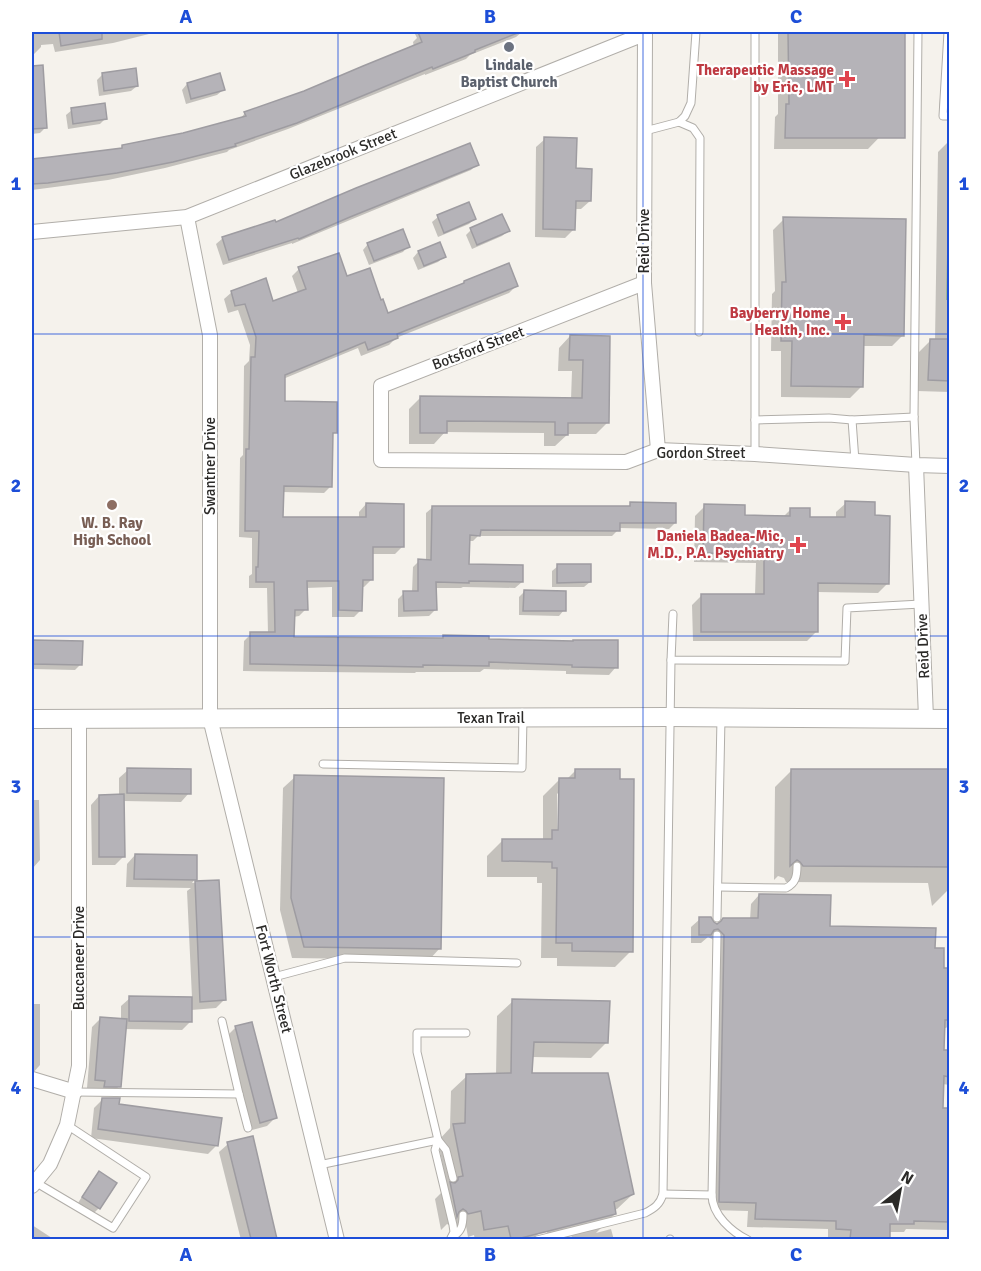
<svg xmlns="http://www.w3.org/2000/svg" width="981" height="1271" font-family="Signika,sans-serif">
  <style>
    .green { fill: #c1e3b6 }
    .shadow { fill: #0003; fill-rule: evenodd }
    .building { fill: #b5b3b8; stroke: #9e9ca1; stroke-width: 1.5 }
    .lines { fill: none; stroke-linecap: round; stroke-linejoin: round }
    .service-casing { stroke: #b1aea9; stroke-width: 9 }
    .minor-casing { stroke: #b1aea9; stroke-width: 16 }
    .tertiary-casing { stroke: #b1aea9; stroke-width: 20 }
    .service { stroke: #fff; stroke-width: 7 }
    .minor { stroke: #fff; stroke-width: 14 }
    .tertiary { stroke: #fff; stroke-width: 18 }
    .grid { fill: none; stroke: #1d4ed8; stroke-width: 1.5; stroke-opacity: 0.55 }
    .worship-dot { fill: #6b7280; stroke: #fff; stroke-width: 2 }
    .health-dot { fill: #e0444e; stroke: #fff; stroke-width: 2 }
    .education-dot { fill: #8d6e63; stroke: #fff; stroke-width: 2 }
    .labels { text-anchor: middle; dominant-baseline: central; stroke-width: 4.5; stroke-linejoin: round; paint-order: stroke }
    .worship-label { font-size: 15px; font-weight: bold; fill: #5b616d; stroke: #fff }
    .health-label { font-size: 15px; font-weight: bold; fill: #be3a42; stroke: #fff; text-anchor: end }
    .street-label { font-size: 15px; fill: #2b2a28; stroke: #fff }
    .education-label { font-size: 15px; font-weight: bold; fill: #785e54; stroke: #fff }
    .neatline { fill: none; stroke: #1d4ed8; stroke-width: 2 }
    .grid-label { font-size: 20px; text-anchor: middle; font-weight: bold; fill: #1d4ed8 }
  </style>
  <rect width="100%" height="100%" fill="#f5f2ec"/>
  <path class="green" d="M948,208H950L949,300H946Z"/>
  <g class="shadow">
    <path d="M32,32H157L113,43L55,52L53,44L41,45V47L34,54L32,55Z"/>
    <path d="M414,32H449L451,36L464,32H522L516,37L470,55L466,59L425,75V74L288,129L229,150L227,152L165,168L108,180L32,190V160L50,159L120,150L123,147L184,135L240,119L245,113L305,93L414,47L413,42L417,38Z"/>
    <path d="M778,32H904L903,113L868,149H774L775,117L778,114Z"/>
    <path d="M950,41V124H949V110H939L940,98L948,90V42Z"/>
    <path d="M32,67L46,127L40,133L32,134Z"/>
    <path d="M102,75L137,86L131,91L99,96L97,80Z"/>
    <path d="M187,84L223,90L217,95L186,104L182,90Z"/>
    <path d="M72,110L106,118L100,124L68,129L66,115Z"/>
    <path d="M545,139L574,170L590,201L581,209H574V229L565,238L535,237L536,147Z"/>
    <path d="M949,141L950,392L917,391L919,352L930,341H935L938,152Z"/>
    <path d="M477,164L471,170L292,244V243L223,265L216,244L223,238L275,224Z"/>
    <path d="M468,204L474,219L469,224L438,237L432,222L438,217Z"/>
    <path d="M784,219L903,335L892,346H862L861,387L850,398L781,397V351H771L772,294L775,291L773,230Z"/>
    <path d="M471,230L508,231L502,236L472,249L466,235Z"/>
    <path d="M368,244L408,246L403,252L369,265L363,250Z"/>
    <path d="M439,244L444,257L438,262L418,270L413,258L418,252Z"/>
    <path d="M299,269L346,278L380,302L388,315L460,286L464,282L516,286L509,293L396,338L389,345L361,356L358,348L283,379L284,403L335,432L331,436V486L324,493L282,492V518L359,519V512L366,504L402,547L395,554H371V580L364,587H361V610L354,617H332V587L306,588V609L299,616L293,617V638L441,639L444,636L488,640L616,667L609,675L566,674V671L484,669L480,672H416L415,673L243,671L244,641L251,634H268L267,588H249V576L252,574V538L239,537L240,458L243,455L244,366L249,361L250,345L238,310L228,313L224,299L232,292L272,303L298,293L292,276Z"/>
    <path d="M570,336L609,337L607,423L596,434H568L555,446H544V433L445,432L434,444H409V409L421,397L571,399L572,371H558L559,348Z"/>
    <path d="M846,503L873,517L888,583L878,593L816,592V632L807,641H693L692,605L702,595H755L756,563L694,562L695,516L705,506L743,517L782,518L791,509L808,518H836V512Z"/>
    <path d="M631,504L675,523L669,529L618,528V530L612,536H478L473,541H468V566L522,582L515,588L463,587L461,588H435V610L429,616L398,617V599L404,593L412,592L413,567L419,561H426V513L433,507L627,508Z"/>
    <path d="M558,566L590,582L584,587H552V571Z"/>
    <path d="M524,592L564,610L559,616L519,615V597Z"/>
    <path d="M32,642L81,643V664L75,670L32,669Z"/>
    <path d="M32,769L33,770V800H39L40,860L32,869Z"/>
    <path d="M128,770L189,793L181,802L123,801L124,856L115,865H92L91,805L99,796H119V778Z"/>
    <path d="M576,770L631,951L615,967L557,966V958H541L542,883H537V877H487V856L503,840L543,841V796L559,780H566ZM560,791V838H557V794Z"/>
    <path d="M792,770H950V885L948,890L932,906L928,883L786,882L784,878L778,876L774,880L775,787Z"/>
    <path d="M295,777L440,948L429,960L292,958L280,910L283,788Z"/>
    <path d="M135,855L195,879L192,883L217,881L224,1000L216,1008L191,1010V1021L182,1030L124,1029L119,1086L111,1095H96L97,1089L87,1088L92,1027L101,1018L121,1020V1006L130,998H192L187,891L191,888L126,887L127,864Z"/>
    <path d="M759,895L829,928L934,950L942,970H950V1024L946,1028H943V1051L950,1052V1085L942,1084V1109H950V1240H948V1230L906,1229L904,1232H888V1240H843V1238L828,1237V1229L747,1227L748,1211L711,1210L716,944L712,939L708,937L701,943H691V927L700,919L717,925L750,920L751,904Z"/>
    <path d="M513,1001L607,1042L591,1058L531,1057V1074L633,1194L617,1209L614,1210L615,1214L596,1233L611,1229L614,1240H569L572,1236L558,1240H549L535,1185L539,1233L532,1240H475L474,1235L468,1237L466,1226L453,1229L451,1226L447,1224L441,1230L435,1199L447,1187L438,1141L450,1128L451,1091L467,1076L496,1075L497,1016Z"/>
    <path d="M32,1004H40V1065L32,1074Z"/>
    <path d="M236,1027L275,1118L267,1126L252,1130L227,1036Z"/>
    <path d="M103,1099L118,1105L217,1145L208,1154L91,1138L94,1108Z"/>
    <path d="M252,1138L276,1240H241L219,1152L228,1144Z"/>
    <path d="M99,1173V1208L94,1213L78,1203L93,1179Z"/>
    <path d="M32,1225L55,1240H32Z"/>
  </g>
  <g class="building">
    <path d="M59,32H102V39L61,46Z"/>
    <path d="M418,32H520L475,50V52L433,69L432,67L297,123L235,144L236,146L173,162L117,173L48,183L32,184V159L50,157L122,148V145L183,133L246,116L244,112L304,91L363,66L422,42Z"/>
    <path d="M788,32H905V138H785L786,104H789Z"/>
    <path d="M43,65L47,128L32,129V66Z"/>
    <path d="M136,68L138,86L104,91L102,73Z"/>
    <path d="M220,73L225,90L191,99L187,83Z"/>
    <path d="M105,103L107,119L73,124L71,108Z"/>
    <path d="M544,137L577,138L576,168L592,169L591,201H576L575,230L543,229Z"/>
    <path d="M470,143L479,165L350,217L299,239L298,238L229,260L222,237L275,220L276,222L356,188Z"/>
    <path d="M469,202L476,219L444,233L437,215Z"/>
    <path d="M502,214L510,231L477,245L470,228Z"/>
    <path d="M783,217L906,219L904,336L864,335L863,387L791,386L792,341H781L782,282H786Z"/>
    <path d="M403,229L410,247L374,261L367,243Z"/>
    <path d="M440,242L446,257L424,266L418,251Z"/>
    <path d="M339,253L347,276L370,268L381,300L383,299L388,313L464,283V281L509,263L518,286L397,334L398,338L368,350L365,342L285,375V401L337,402V433H333L332,487L284,486L283,517H366V503L404,504V547H373V580H363L362,611L339,610V581H307L308,610H295L294,637L443,638V635L489,636V639L573,641V640H618V668L572,667V665L489,662V666L423,665V667L250,664V632H275L274,582H256V567H258L259,531H245L246,449H249L251,357H255L256,337L245,304L235,306L231,291L266,278L273,301L306,289L298,267Z"/>
    <path d="M570,335L610,336L609,423H568V435H555V422L447,421V433H420V396L582,398L583,360H569Z"/>
    <path d="M930,339H950V381L928,380Z"/>
    <path d="M845,501L875,502V515L890,516L889,584L818,583V632H701V594H764V554L703,553L704,504L745,505V515L790,516V508H810V517H845Z"/>
    <path d="M630,502L676,503V523H620V531L481,530L480,536L470,535L469,564L523,565V582L469,581V583L436,582L437,610L404,611L403,591H418V559L431,560L432,506H630Z"/>
    <path d="M557,564H591V582L557,583Z"/>
    <path d="M524,590L566,591V611H523Z"/>
    <path d="M32,640L83,641L82,665L32,664Z"/>
    <path d="M127,768L191,769V794L127,793Z"/>
    <path d="M575,769H620V779H634L633,952L572,951V943H556L557,868H552V862L502,861V839H552V830H558L559,778H575Z"/>
    <path d="M791,769H950V867L803,866L800,862L797,860L790,866Z"/>
    <path d="M294,775L444,778L441,949L304,947L291,898Z"/>
    <path d="M124,794L125,857H99V795Z"/>
    <path d="M135,854L197,855V880L134,879Z"/>
    <path d="M219,880L226,1000L200,1002L195,881Z"/>
    <path d="M759,894L831,895L830,926L936,928L935,948H944V968H950V1020H945L944,1050H950V1077L944,1076L943,1108H950V1222L914,1221V1224H890V1239H850L851,1230L836,1229V1221L755,1219L756,1203L719,1202L724,935L718,929L714,930L711,935H699V917H711L714,922L717,924L721,921L723,918H758Z"/>
    <path d="M129,996L192,997V1022L129,1021Z"/>
    <path d="M512,999L610,1001L608,1043L534,1042L532,1073H608L634,1194L614,1202L616,1214L517,1239H511L508,1226L484,1230L481,1211L468,1214L466,1211L463,1209L459,1212L457,1217L450,1182L455,1183L458,1180V1177L463,1176L453,1124L465,1123L466,1074L511,1073Z"/>
    <path d="M100,1017L127,1019L121,1087H104L105,1081L95,1080Z"/>
    <path d="M252,1022L277,1118L260,1123L235,1026Z"/>
    <path d="M102,1098H120L119,1104L222,1118L218,1146L98,1129Z"/>
    <path d="M253,1136L277,1239H251L227,1142Z"/>
    <path d="M99,1171L117,1183L100,1209L82,1197Z"/>
  </g>
  <g class="lines">
    <defs>
      <g id="service">
        <path d="M948,32L943,116H950"/>
        <path d="M679,122L693,128L700,138L699,332"/>
        <path d="M645,131L679,122L685,116L691,103L696,32"/>
        <path d="M755,420L829,418L852,420L855,461"/>
        <path d="M852,420L914,417"/>
        <path d="M755,454V32"/>
        <path d="M916,465L914,417L918,32"/>
        <path d="M673,614L671,660L845,661L847,608L921,604"/>
        <path d="M323,764L522,768L523,718"/>
        <path d="M718,887L786,888C796,883 797,876 797,866"/>
        <path d="M717,918L721,718"/>
        <path d="M274,977L345,958L517,963"/>
        <path d="M75,1092L239,1094L222,1021"/>
        <path d="M239,1094L248,1128"/>
        <path d="M319,1165L438,1140L446,1150L453,1178"/>
        <path d="M35,1182L113,1228L146,1177L67,1125"/>
        <path d="M663,1194L712,1195L717,935"/>
        <path d="M712,1195C712,1215 732,1232 748,1240"/>
        <path d="M452,1237C461,1232 463,1226 463,1215"/>
        <path d="M450,1240L454,1232L453,1225L435,1150L438,1140L417,1052V1033H466"/>
        <path d="M537,1240L645,1213C655,1208 660,1204 663,1194L671,660"/>
        <path d="M670,1240V1239"/>
      </g>
      <g id="minor">
        <path d="M645,32L644,283L658,450"/>
        <path d="M187,217L210,335V718L337,1240"/>
        <path d="M32,232L187,217L644,34"/>
        <path d="M644,283L381,386V460L626,462L658,450L755,454L916,465L950,466"/>
        <path d="M916,465L926,718"/>
        <path d="M32,1079L75,1092"/>
        <path d="M32,1186L50,1164L67,1125L79,1066V719"/>
      </g>
      <path id="tertiary" d="M32,719L670,717L950,719"/>
    </defs>
    <use href="#service" class="service-casing"/>
    <use href="#minor" class="minor-casing"/>
    <use href="#tertiary" class="tertiary-casing"/>
    <use href="#service" class="service"/>
    <use href="#minor" class="minor"/>
    <use href="#tertiary" class="tertiary"/>
  </g>
  <path class="grid" d="M338,32V1240M643,32V1240M32,334H950M32,636H950M32,937H950"/>
  <circle class="worship-dot" cx="509" cy="47" r="6"/>
  <g class="health-dot">
    <path d="M844 70h6v6h6v6h-6v6h-6v-6h-6v-6h6z"/>
    <path d="M840 313h6v6h6v6h-6v6h-6v-6h-6v-6h6z"/>
    <path d="M795 536h6v6h6v6h-6v6h-6v-6h-6v-6h6z"/>
  </g>
  <circle class="education-dot" cx="112" cy="505" r="6"/>
  <g class="labels">
    <g class="worship-label">
      <text x="509" y="65">Lindale<tspan x="509" dy="17">Baptist Church</tspan></text>
    </g>
    <g class="health-label">
      <text x="834" y="70">Therapeutic Massage<tspan x="834" dy="17">by Eric, LMT</tspan></text>
      <text x="830" y="313">Bayberry Home<tspan x="830" dy="17">Health, Inc.</tspan></text>
      <text x="784" y="536">Daniela Badea-Mic,<tspan x="784" dy="17">M.D., P.A. Psychiatry</tspan></text>
    </g>
    <g class="street-label">
      <text transform="translate(343 154) rotate(-22)">Glazebrook Street</text>
      <text transform="translate(644 241) rotate(-90)">Reid Drive</text>
      <text transform="translate(478 348) rotate(-21)">Botsford Street</text>
      <text x="701" y="453">Gordon Street</text>
      <text transform="translate(210 466) rotate(-90)">Swantner Drive</text>
      <text transform="translate(923 646) rotate(-92)">Reid Drive</text>
      <text x="491" y="718">Texan Trail</text>
      <text transform="translate(79 958) rotate(-90)">Buccaneer Drive</text>
      <text transform="translate(274 979) rotate(76)">Fort Worth Street</text>
    </g>
    <g class="education-label">
      <text x="112" y="523">W. B. Ray<tspan x="112" dy="17">High School</tspan></text>
    </g>
  </g>
  <rect width="981" height="1271" fill="none" stroke="#ffffff" stroke-width="66"/>
  <g transform="translate(900 1190) rotate(31)" stroke="#ffffff" stroke-width="4.5" paint-order="stroke">
  <path d="M0-4.5L10 22L0 15L-10 22Z" fill="#2b2a28"/>
  <text y="-9" font-size="16" font-weight="bold" text-anchor="middle" fill="#2b2a28">N</text>
  </g>
  <rect x="33" y="33" width="915" height="1205" class="neatline"/>
  <g class="grid-label">
    <text x="186" y="23">A</text>
    <text x="490" y="23">B</text>
    <text x="796" y="23">C</text>
    <text x="16" y="190">1</text>
    <text x="964" y="190">1</text>
    <text x="16" y="492">2</text>
    <text x="964" y="492">2</text>
    <text x="16" y="793">3</text>
    <text x="964" y="793">3</text>
    <text x="16" y="1094">4</text>
    <text x="964" y="1094">4</text>
    <text x="186" y="1261">A</text>
    <text x="490" y="1261">B</text>
    <text x="796" y="1261">C</text>
  </g>
</svg>
